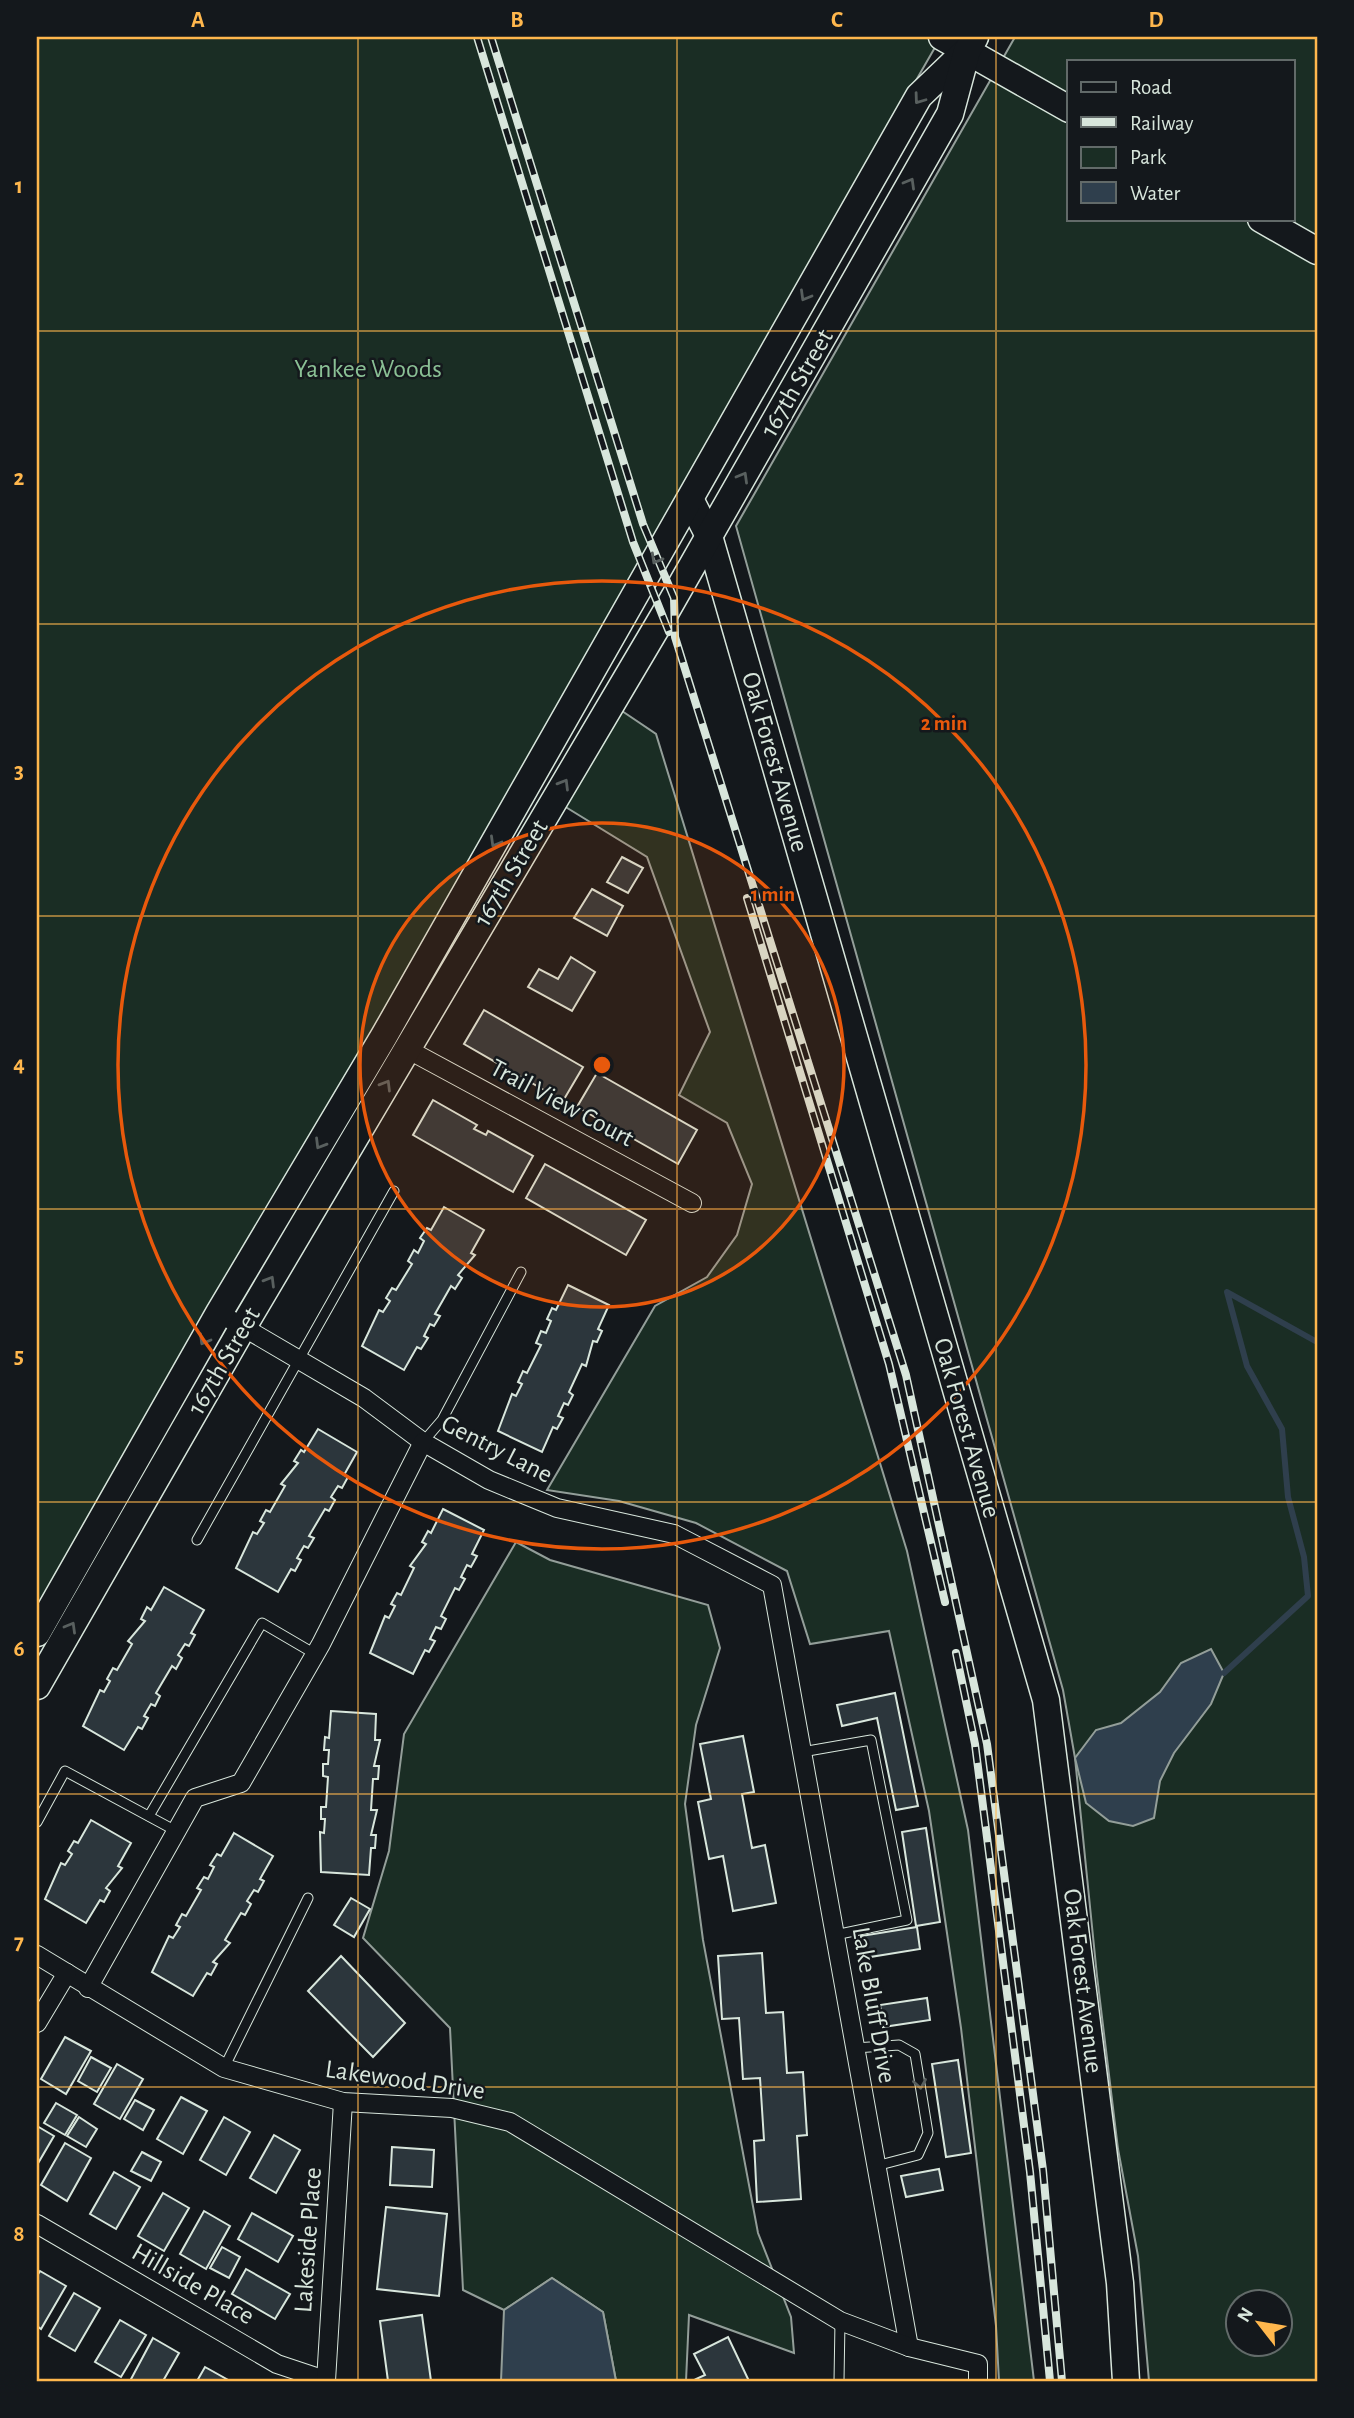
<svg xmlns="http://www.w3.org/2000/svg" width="1354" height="2418" font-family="'Alegreya Sans',sans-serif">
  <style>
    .green { fill: #1a2d24; stroke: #939e99; stroke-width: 2; fill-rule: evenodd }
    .water { fill: #2f3f4d; stroke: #939e99; stroke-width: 2 }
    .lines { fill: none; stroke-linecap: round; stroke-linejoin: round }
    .stream { stroke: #2f3f4d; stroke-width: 6 }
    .building { fill: #2c363c; stroke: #d8e6dc; stroke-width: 2 }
    .lane-casing { stroke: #d8e6dc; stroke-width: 11 }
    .street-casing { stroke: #d8e6dc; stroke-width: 20 }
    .secondary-casing { stroke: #d8e6dc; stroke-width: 29 }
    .lane { stroke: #14181c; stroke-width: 9 }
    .street { stroke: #14181c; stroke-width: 18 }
    .secondary { stroke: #14181c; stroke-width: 26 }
    .rail-casing { stroke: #d8e6dc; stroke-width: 8 }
    .rail { stroke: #14181c; stroke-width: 5; stroke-dasharray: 16; stroke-linecap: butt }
    .oneway { stroke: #59605f }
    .grid { fill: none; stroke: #ffb74d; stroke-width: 2; stroke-opacity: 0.55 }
    .ring { fill: none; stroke: #e8590c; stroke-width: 3.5 }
    .labels { text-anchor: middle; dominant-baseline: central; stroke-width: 5; stroke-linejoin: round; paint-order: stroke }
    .park-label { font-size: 26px; fill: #8ac095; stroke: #14181c }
    .street-label { font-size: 26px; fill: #d8e6dc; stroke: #14181c }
    .centre { fill: #e8590c; stroke: #14181c; stroke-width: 3.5 }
    .ring-label { font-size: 21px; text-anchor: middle; font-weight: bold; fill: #e8590c; stroke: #14181c; stroke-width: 5; stroke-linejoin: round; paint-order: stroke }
    .neatline { fill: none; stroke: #ffb74d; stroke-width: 2.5 }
    .grid-label { font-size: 23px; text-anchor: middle; font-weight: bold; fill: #ffb74d }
  </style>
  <rect width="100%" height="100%" fill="#14181c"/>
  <g class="green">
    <path d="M37,37H941L671,506L461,883L37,1614Z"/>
    <path d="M1015,37H1317V2381H1149L1138,2256L1118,2149L1097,1976L1075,1758L1063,1690L736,526ZM1069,61H1293V219H1069ZM1238,2302H1280V2344H1238Z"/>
    <path d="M622,711L656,734L907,1551L968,1830L1034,2381H999L996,2326L961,2028L929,1811L889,1631L810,1644L787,1571L696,1523L619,1501L547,1490L655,1306L707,1277L737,1235L752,1184L727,1123L679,1095L710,1032L647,857L564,806Z"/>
    <path d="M516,1542L550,1560L708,1605L720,1648L696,1725L685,1804L703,1940L758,2233L791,2317L794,2353L689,2315L686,2381H616L603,2312L552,2278L504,2310L463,2290L450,2028L363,1938L389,1851L404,1734Z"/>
  </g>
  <g class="water">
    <path d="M1211,1649L1224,1673L1211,1704L1174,1753L1160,1781L1154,1818L1133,1826L1109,1821L1086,1803L1075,1758L1096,1730L1121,1723L1160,1692L1181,1663Z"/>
    <path d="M552,2278L603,2312L616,2381H501L504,2310Z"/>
  </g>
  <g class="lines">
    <path class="stream" d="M1224,1673L1308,1596L1304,1557L1288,1497L1282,1429L1247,1366L1227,1292L1317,1342"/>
  </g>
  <g class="building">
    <path d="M622,857L643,868L628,893L607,882Z"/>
    <path d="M592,889L623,906L607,936L574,918Z"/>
    <path d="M571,957L595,972L572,1011L528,987L539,969L558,979Z"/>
    <path d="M484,1010L583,1067L563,1101L464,1044Z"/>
    <path d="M597,1073L697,1130L678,1164L577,1107Z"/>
    <path d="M433,1100L477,1125L474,1129L486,1135L488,1131L533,1156L513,1192L413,1135Z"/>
    <path d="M545,1164L646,1220L626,1255L526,1198Z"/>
    <path d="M444,1207L484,1230L471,1253L475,1255L458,1275L462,1278L455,1289L451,1286L435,1314L440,1316L434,1326L430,1324L424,1336L428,1338L421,1349L417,1347L404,1370L362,1346L379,1310L383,1312L390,1301L386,1298L392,1288L396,1290L412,1264L408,1261L414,1250L418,1253L424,1241L420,1238L427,1228L431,1230Z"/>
    <path d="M568,1285L609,1305L598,1329L602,1331L597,1342L593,1341L586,1366L582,1364L569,1392L573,1395L568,1405L564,1403L558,1416L563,1418L557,1429L553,1427L542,1452L498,1431L512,1394L516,1396L522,1384L518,1382L523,1371L527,1373L541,1345L536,1343L541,1331L546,1333L551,1321L547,1319L552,1308L556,1310Z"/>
    <path d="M318,1429L357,1452L344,1475L348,1477L342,1488L338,1486L331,1497L335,1500L329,1511L325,1509L309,1536L314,1538L308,1548L304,1546L297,1558L301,1560L295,1571L291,1569L278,1592L236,1568L253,1532L257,1534L264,1523L260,1521L266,1510L270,1512L285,1486L281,1484L298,1463L294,1461L301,1450L304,1452Z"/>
    <path d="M443,1509L484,1530L472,1554L477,1556L471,1567L467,1565L461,1577L465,1579L459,1590L455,1588L441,1616L446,1619L441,1629L436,1627L430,1639L435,1641L429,1652L425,1650L413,1674L370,1653L385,1616L389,1618L395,1606L391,1604L397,1593L401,1595L414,1568L410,1566L426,1544L422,1542L428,1531L431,1533Z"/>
    <path d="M164,1587L204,1610L191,1633L195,1635L189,1646L185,1644L178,1655L182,1658L176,1669L172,1666L156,1693L160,1696L155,1706L151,1704L144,1716L148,1718L142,1729L138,1727L124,1750L83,1726L100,1690L104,1692L110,1681L107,1679L113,1668L117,1670L132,1644L128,1641L145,1621L141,1619L147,1607L151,1610Z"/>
    <path d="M895,1693L918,1806L896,1810L877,1718L842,1726L837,1705Z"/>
    <path d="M331,1711L376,1714L375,1740H380L374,1766H379L378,1779H373L371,1810H377L371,1835H376L375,1848H371L369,1875L321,1872L320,1832L324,1833L325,1819H321V1807H326L328,1777L323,1776V1764H328L329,1750H324L325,1737L329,1738Z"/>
    <path d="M743,1736L754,1792L742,1794L752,1848L765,1845L776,1903L733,1911L723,1856L709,1859L698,1802L711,1799L700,1744Z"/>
    <path d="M91,1820L131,1843L118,1866L122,1868L106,1888L110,1891L104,1902L100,1900L86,1923L45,1899L61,1863L65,1865L72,1854L68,1851L74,1841L78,1843Z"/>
    <path d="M926,1828L940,1922L916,1926L902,1832Z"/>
    <path d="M234,1833L273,1856L260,1879L264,1881L258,1892L254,1890L247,1901L251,1904L245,1915L241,1913L225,1940L230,1943L213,1962L217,1964L211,1975L207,1973L193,1996L152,1972L169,1936L173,1938L180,1927L176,1925L182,1914L186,1916L201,1890L197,1888L204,1877L208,1879L214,1867L210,1865L217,1854L221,1856Z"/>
    <path d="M351,1898L370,1909L354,1937L334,1925Z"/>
    <path d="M917,1927L920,1949L864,1958L861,1936Z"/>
    <path d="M762,1953L766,2013L783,2012L787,2073L803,2072L807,2135L797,2136L801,2199L757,2202L754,2141L764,2140L760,2078L743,2079L739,2018L722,2019L718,1956Z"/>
    <path d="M341,1956L405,2023L373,2057L308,1991Z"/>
    <path d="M927,1998L930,2020L883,2027L880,2005Z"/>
    <path d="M65,2037L91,2051L66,2094L41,2079Z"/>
    <path d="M91,2057L111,2068L97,2092L78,2081Z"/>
    <path d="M958,2060L971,2153L946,2157L932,2064Z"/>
    <path d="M117,2064L143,2079L120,2119L94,2104Z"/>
    <path d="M181,2097L207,2111L183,2154L157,2139Z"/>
    <path d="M135,2100L154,2110L143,2130L124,2119Z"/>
    <path d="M56,2103L77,2115L65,2135L44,2123Z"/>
    <path d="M79,2117L97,2129L86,2147L67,2136Z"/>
    <path d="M224,2117L250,2132L226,2175L200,2160Z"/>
    <path d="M37,2126L54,2136L37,2165Z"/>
    <path d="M274,2135L300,2150L276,2193L250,2178Z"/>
    <path d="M65,2143L91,2158L67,2201L41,2185Z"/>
    <path d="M392,2147L434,2150L432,2187L390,2185Z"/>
    <path d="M142,2152L161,2162L151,2181L131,2171Z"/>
    <path d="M939,2169L943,2190L906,2197L901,2176Z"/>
    <path d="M114,2172L140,2187L116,2229L90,2214Z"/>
    <path d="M163,2193L189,2208L164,2251L138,2236Z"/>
    <path d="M386,2207L447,2214L439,2296L377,2289Z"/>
    <path d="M204,2211L230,2226L206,2269L180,2254Z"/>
    <path d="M252,2213L293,2236L278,2262L238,2239Z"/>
    <path d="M222,2247L240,2257L229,2278L210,2268Z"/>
    <path d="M246,2269L290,2294L275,2319L232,2294Z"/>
    <path d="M40,2271L66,2286L41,2329L37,2326V2276Z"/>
    <path d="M74,2293L100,2308L75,2351L49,2336Z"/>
    <path d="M422,2315L431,2381H388L380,2321Z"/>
    <path d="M120,2320L146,2335L121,2377L95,2362Z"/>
    <path d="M728,2337L749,2381H698L696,2379L705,2375L694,2354Z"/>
    <path d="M153,2338L179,2353L163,2381H130Z"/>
    <path d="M205,2367L230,2381H197Z"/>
  </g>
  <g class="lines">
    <defs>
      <g id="lane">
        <path d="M423,1442L442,1420L521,1272"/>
        <path d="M197,1540L394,1191"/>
        <path d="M802,1752L871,1740L907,1920L835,1935"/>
        <path d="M149,1816L262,1623L315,1654"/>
        <path d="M37,1822L65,1771L176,1831"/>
        <path d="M855,2048L899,2045L915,2054L928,2133L918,2155L876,2166"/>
        <path d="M224,2068L308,1898"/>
        <path d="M839,2381L840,2321"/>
      </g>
      <g id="street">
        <path d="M407,1049L692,1203"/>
        <path d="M219,1313L364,1398L423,1442L489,1480L557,1508L674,1534L772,1585L909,2347"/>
        <path d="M37,1955L224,2068L343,2102L452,2108L510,2122L840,2321L909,2347L978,2364V2381"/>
        <path d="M88,1988L195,1798L241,1783L321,1644L423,1442"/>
        <path d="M37,2023L67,1973"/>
        <path d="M37,2224L277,2364L325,2380"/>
        <path d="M326,2381L343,2102"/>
      </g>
      <g id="secondary">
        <path d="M942,37L1069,109"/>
        <path d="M1261,219L1317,251"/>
        <path d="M690,499L709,536L1046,1700L1120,2283L1126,2381"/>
        <path d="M37,1633L219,1313L384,1036L919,96L965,52"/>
        <path d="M37,1686L243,1327L664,615L877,242L950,114L967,51L975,37"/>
      </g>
    </defs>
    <use href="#lane" class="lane-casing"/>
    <use href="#street" class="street-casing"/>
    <use href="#secondary" class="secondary-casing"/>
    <use href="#lane" class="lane"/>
    <use href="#street" class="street"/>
    <use href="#secondary" class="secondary"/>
    <defs>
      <g id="rail">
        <path d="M477,37L633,542L669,632"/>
        <path d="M491,37L643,524L674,598L675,637L906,1375L987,1744L1043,2170L1062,2381"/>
        <path d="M747,898L889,1364L945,1602"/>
        <path d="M956,1653L975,1744L1030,2172L1050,2381"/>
      </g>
    </defs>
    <use href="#rail" class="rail-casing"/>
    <use href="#rail" class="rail"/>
  </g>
  <defs><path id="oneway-chevron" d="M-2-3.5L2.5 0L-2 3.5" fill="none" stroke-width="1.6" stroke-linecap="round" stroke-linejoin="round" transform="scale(1.75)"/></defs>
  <g class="oneway">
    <use href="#oneway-chevron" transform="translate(919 99) rotate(126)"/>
    <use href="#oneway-chevron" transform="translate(910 183) rotate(-60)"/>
    <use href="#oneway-chevron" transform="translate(805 296) rotate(120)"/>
    <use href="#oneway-chevron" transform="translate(743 477) rotate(-60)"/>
    <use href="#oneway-chevron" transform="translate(656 559) rotate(119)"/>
    <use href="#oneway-chevron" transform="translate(564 784) rotate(-59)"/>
    <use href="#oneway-chevron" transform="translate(495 842) rotate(120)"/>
    <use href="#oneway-chevron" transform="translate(386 1085) rotate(-59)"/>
    <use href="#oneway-chevron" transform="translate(320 1144) rotate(121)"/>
    <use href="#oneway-chevron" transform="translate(270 1281) rotate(-59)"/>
    <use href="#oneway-chevron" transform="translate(204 1340) rotate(120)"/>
    <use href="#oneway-chevron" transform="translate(71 1627) rotate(-60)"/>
    <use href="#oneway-chevron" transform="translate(920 2084) rotate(81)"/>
  </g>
  <path class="grid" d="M358,37V2381M677,37V2381M996,37V2381M37,331H1317M37,624H1317M37,916H1317M37,1209H1317M37,1502H1317M37,1794H1317M37,2087H1317"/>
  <circle cx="602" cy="1065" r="242" fill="#e8590c" fill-opacity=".12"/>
  <g class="ring">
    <circle cx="602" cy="1065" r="242"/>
    <circle cx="602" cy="1065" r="484"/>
  </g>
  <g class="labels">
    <g class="park-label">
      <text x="368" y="369">Yankee Woods</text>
    </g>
    <g class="street-label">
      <text transform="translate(797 383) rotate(-60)">167th Street</text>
      <text transform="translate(775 762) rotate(74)">Oak Forest Avenue</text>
      <text transform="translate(511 873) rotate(-59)">167th Street</text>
      <text transform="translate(562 1103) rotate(28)">Trail View Court</text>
      <text transform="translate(224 1361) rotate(-60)">167th Street</text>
      <text transform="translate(967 1428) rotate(74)">Oak Forest Avenue</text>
      <text transform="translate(497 1449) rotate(27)">Gentry Lane</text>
      <text transform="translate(1083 1981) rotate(83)">Oak Forest Avenue</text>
      <text transform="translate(874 2005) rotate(80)">Lake Bluff Drive</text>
      <text transform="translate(405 2080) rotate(8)">Lakewood Drive</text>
      <text transform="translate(308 2240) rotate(-86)">Lakeside Place</text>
      <text transform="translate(193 2284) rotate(30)">Hillside Place</text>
    </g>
  </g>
  <circle cx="602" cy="1065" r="10" class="centre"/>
  <g class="ring-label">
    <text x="944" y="730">2 min</text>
    <text x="773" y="901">1 min</text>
  </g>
  <rect width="1354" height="2418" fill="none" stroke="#14181c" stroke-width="77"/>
  <rect x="1067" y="60" width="228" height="161" fill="#14181c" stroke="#626a69" stroke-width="2"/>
  <rect x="1081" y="82" width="35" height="10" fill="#14181c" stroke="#626a69" stroke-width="2"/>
  <text x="1130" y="94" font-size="21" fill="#d8e6dc">Road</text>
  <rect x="1081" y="117" width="35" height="10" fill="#d8e6dc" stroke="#626a69" stroke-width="2"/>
  <text x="1130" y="130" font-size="21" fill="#d8e6dc">Railway</text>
  <rect x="1081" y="147" width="35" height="21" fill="#1a2d24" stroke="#626a69" stroke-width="2"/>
  <text x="1130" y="164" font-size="21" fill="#d8e6dc">Park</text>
  <rect x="1081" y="182" width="35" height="21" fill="#2f3f4d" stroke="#626a69" stroke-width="2"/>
  <text x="1130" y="200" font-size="21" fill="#d8e6dc">Water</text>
  <g transform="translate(1259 2323) rotate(301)"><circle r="33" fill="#14181c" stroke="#626a69" stroke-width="2"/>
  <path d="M0-5L12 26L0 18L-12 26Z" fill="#ffb74d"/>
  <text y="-10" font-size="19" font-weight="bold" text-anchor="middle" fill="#d8e6dc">N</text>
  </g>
  <rect x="38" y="38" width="1278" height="2342" class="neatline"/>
  <g class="grid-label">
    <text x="198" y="27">A</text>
    <text x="517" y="27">B</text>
    <text x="837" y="27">C</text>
    <text x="1156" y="27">D</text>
    <text x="19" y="193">1</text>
    <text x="19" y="485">2</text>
    <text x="19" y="778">3</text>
    <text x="19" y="1071">4</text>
    <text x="19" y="1363">5</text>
    <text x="19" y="1656">6</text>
    <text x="19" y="1949">7</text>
    <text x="19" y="2241">8</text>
  </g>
</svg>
